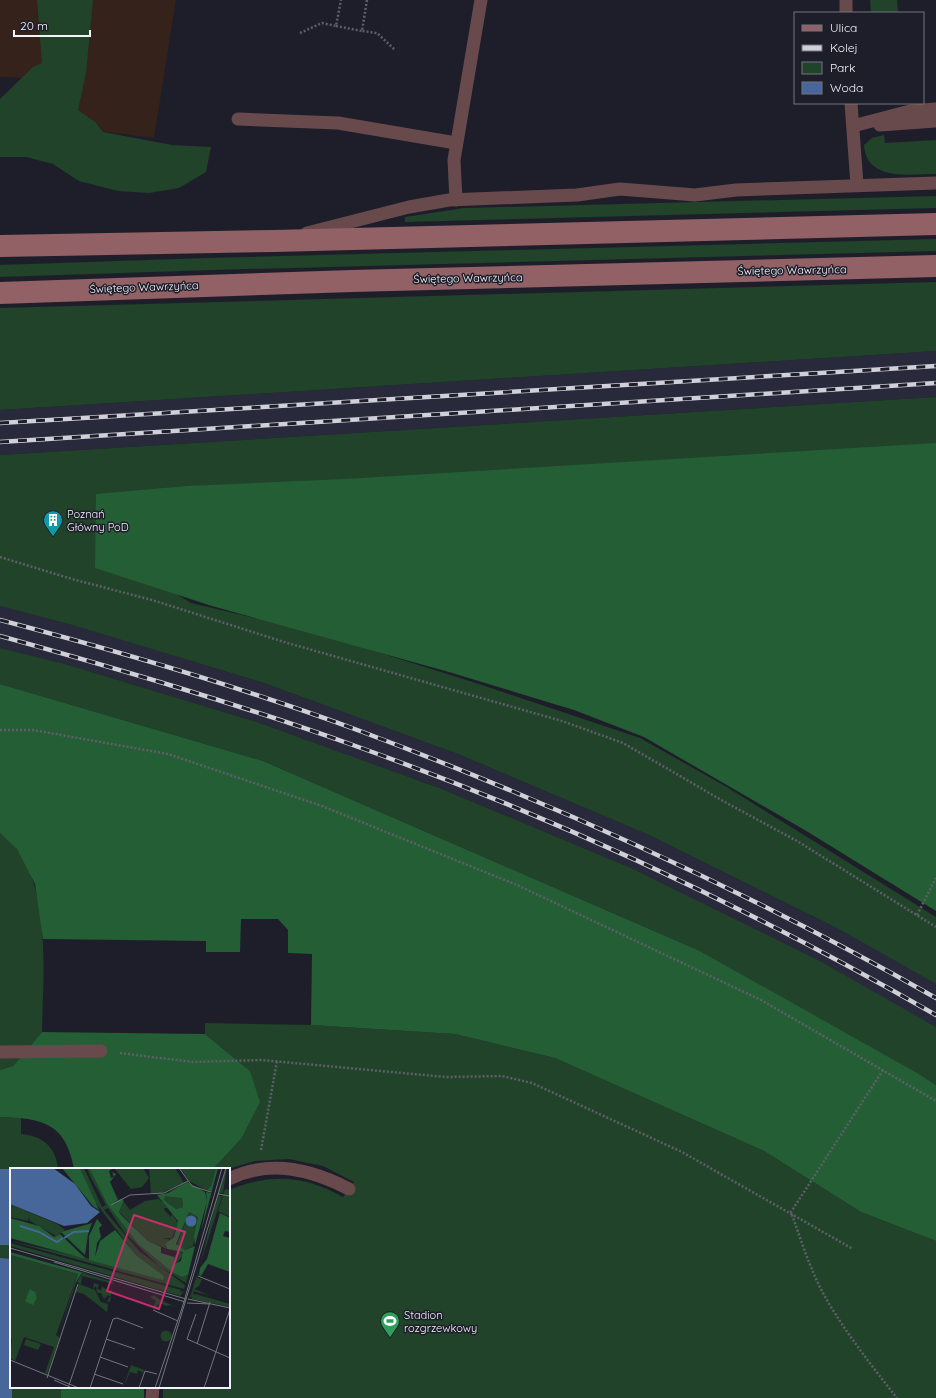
<svg xmlns="http://www.w3.org/2000/svg" width="936" height="1398" font-family="Quicksand,sans-serif">
  <style>
    .built { fill: #28293a }
    .industrial { fill: #34221b }
    .green { fill: #204329 }
    .forest { fill: #245e35 }
    .water { fill: #47669a }
    .lines { fill: none; stroke-linecap: round; stroke-linejoin: round }
    .path { stroke: #5f5f6a; stroke-width: 2.5; stroke-dasharray: 2 2; stroke-linecap: butt }
    .service { stroke: #684a4c; stroke-width: 13 }
    .secondary { stroke: #916165; stroke-width: 22 }
    .rail-casing { stroke: #cfd0d8; stroke-width: 4.5 }
    .rail { stroke: #1e1e2a; stroke-width: 3; stroke-dasharray: 9; stroke-linecap: butt }
    .labels { text-anchor: middle; dominant-baseline: central; stroke-width: 3; stroke-linejoin: round; paint-order: stroke }
    .street-label { font-size: 11px; fill: #f3f4fb; stroke: #1e1e2a }
    .poi-label { font-size: 11px; fill: #f3f4fb; stroke: #1e1e2a; text-anchor: start }
    .inset-river { fill: none; stroke: #47669a; stroke-width: 2 }
    .inset-road { fill: none; stroke: #73747e; stroke-width: 1 }
    .view { fill: #c72e6b; fill-opacity: 0.15; stroke: #c72e6b; stroke-width: 2 }
    .inset-edge { fill: none; stroke: #f3f4fb; stroke-width: 2 }
  </style>
  <rect width="100%" height="100%" fill="#1e1e2a"/>
  <g class="built">
    <path d="M936,351V397L0,455V410Z"/>
    <path d="M0,606L72,625L264,683L458,754L649,835L835,927L936,984V1027L723,914L631,868L442,789L257,722L65,664L0,648Z"/>
  </g>
  <path class="industrial" d="M0,0H176L154,138L62,126L67,80L0,77Z"/>
  <g class="green">
    <path d="M37,0H93L86,73L78,110L95,122L103,132L172,145L211,147L206,172L179,188L149,193L118,191L79,181L53,164L26,157H0V99L33,67L42,63Z"/>
    <path d="M870,0H897L898,13H871Z"/>
    <path d="M884,135L885,143L936,140V174C911,174 866,182 864,145L872,138Z"/>
    <path d="M936,196V208L405,222V217L464,208Z"/>
    <path d="M936,239V251L213,270L0,277V265L206,258Z"/>
    <path d="M936,282V351L0,410V308Z"/>
    <path d="M936,397V452L134,569L191,603L311,631L482,685L640,738L725,786L936,917V984L835,927L649,835L458,754L264,683L72,625L0,606V455Z"/>
    <path d="M0,648L65,664L257,722L442,789L631,868L818,960L936,1027V1085L700,951L263,761L0,684Z"/>
    <path d="M0,833C6,838 14,843 18,849C51,900 43,974 42,1032L13,1066L0,1070Z"/>
    <path d="M205,1023L311,1025L455,1034L555,1058L764,1151L861,1212L936,1241V1398H163V1387H229V1190C271,1173 304,1175 343,1197L354,1182L323,1166L289,1159L255,1161L228,1169H213L241,1139L250,1071L205,1034Z"/>
    <path d="M0,1117L21,1118V1134C43,1136 56,1147 58,1169H11V1387H61V1398H0Z"/>
  </g>
  <g class="forest">
    <path d="M936,443V911L808,832L644,737L574,710L449,672L212,606L95,568L96,494L186,486L345,479Z"/>
    <path d="M0,684L263,761L700,951L917,1073L936,1085V1241L861,1212L764,1151L555,1058L455,1034L311,1025L312,954L288,953V930L278,919H241L240,952H206V941L43,939L35,884L17,849L0,833Z"/>
    <path d="M42,1032L205,1034L250,1071L260,1102L241,1139L213,1169H74C66,1123 42,1118 0,1117V1070L13,1066Z"/>
    <rect x="61" y="1387" width="83" height="11"/>
  </g>
  <g class="water">
    <path d="M0,1169H23H11V1245H0Z"/>
    <path d="M0,1258L11,1259L12,1398H0Z"/>
  </g>
  <g class="lines">
    <g class="path">
      <path d="M367,0L362,31L377,33L395,50"/>
      <path d="M336,26L362,31"/>
      <path d="M300,33L322,23L336,26L341,0"/>
      <path d="M0,557L72,579L152,600L284,642L562,721L623,743L723,801L797,841L936,927"/>
      <path d="M0,730H33L168,754L322,806L517,885L761,1000L936,1101"/>
      <path d="M917,915L936,878"/>
      <path d="M120,1053L193,1062L261,1060L446,1077L502,1076L532,1083L682,1152L853,1249"/>
      <path d="M883,1070L791,1212C801,1240 810,1269 824,1295C845,1332 871,1365 897,1398"/>
      <path d="M261,1150L277,1061"/>
    </g>
    <g class="service">
      <path d="M846,0V13"/>
      <path d="M851,103L857,185"/>
      <path d="M238,119L338,123L456,143"/>
      <path d="M880,125L936,121"/>
      <path d="M853,126L910,111L936,109"/>
      <path d="M456,200L454,160L481,0"/>
      <path d="M307,233L409,207L449,200L577,195L620,189L695,195L736,190L936,183"/>
      <path d="M0,1052L101,1051"/>
      <path d="M229,1179C270,1159 311,1169 349,1189"/>
      <path d="M152,1398L153,1387"/>
    </g>
    <g class="secondary">
      <path d="M0,246L274,241L936,224"/>
      <path d="M0,293L352,281L936,266"/>
    </g>
    <defs>
      <g id="rail">
        <path d="M0,423L936,366"/>
        <path d="M0,442L936,383"/>
        <path d="M0,620C121,652 242,687 360,731C558,805 751,893 936,998"/>
        <path d="M0,636C118,669 235,703 350,744C553,816 750,908 936,1015"/>
      </g>
    </defs>
    <use href="#rail" class="rail-casing"/>
    <use href="#rail" class="rail"/>
  </g>
  <defs>
    <symbol id="building-pin" viewBox="-11 -11 22 30"><path d="M0 17L-7.5 6A9.5 9.5 0 1 1 7.5 6Z" fill="#0f9aa8" stroke="#1e1e2a"/><path d="M-4-6H4V6H1V3H-1V6H-4ZM-2.5-4.3h1.7v1.8h-1.7ZM.8-4.3h1.7v1.8H.8ZM-2.5-1h1.7V.8h-1.7ZM.8-1h1.7V.8H.8Z" fill="#fff"/></symbol>
    <symbol id="stadium-pin" viewBox="-11 -11 22 30"><path d="M0 17L-7.5 6A9.5 9.5 0 1 1 7.5 6Z" fill="#2e9e5b" stroke="#1e1e2a"/><path d="M0-5a6.5 5 0 1 0 0 10a6.5 5 0 1 0 0-10ZM-3.5-1.8h7v3.6h-7Z" fill="#fff"/></symbol>
  </defs>
  <g fill-rule="evenodd">
    <use href="#building-pin" x="42" y="509" width="22" height="30"/>
    <use href="#stadium-pin" x="379" y="1310" width="22" height="30"/>
  </g>
  <g class="labels">
    <g class="street-label">
      <text transform="translate(792 270) rotate(-1)">Świętego Wawrzyńca</text>
      <text transform="translate(468 278) rotate(-1)">Świętego Wawrzyńca</text>
      <text transform="translate(144 287) rotate(-2)">Świętego Wawrzyńca</text>
    </g>
    <g class="poi-label">
      <text x="67" y="514">Poznań<tspan x="67" dy="13">Główny PoD</tspan></text>
      <text x="404" y="1315">Stadion<tspan x="404" dy="13">rozgrzewkowy</tspan></text>
    </g>
  </g>
  <g transform="translate(10 1168)">
    <rect width="220" height="220" fill="#1e1e2a"/>
    <path d="M70,0H74L92,39L96,37L80,8L77,0H79L97,36L128,76L162,104L172,109L178,107L176,115L148,97L114,64L98,40L94,42L129,83L175,117L174,121L0,73L152,107L128,89L115,73L85,34ZM104,0H133L139,10L132,19L121,21ZM139,0H165L174,15L151,25H141ZM170,0H206L201,18L196,22L179,13ZM217,0L213,25H210L209,28H212L190,97L209,20ZM215,21L220,22V49L208,43ZM154,27L172,29L173,39L166,41L154,32ZM149,31L158,40H154L155,43L161,49L162,46L168,55L162,70H152L160,72L155,78L157,81L138,73L109,44L114,34L120,42L135,33ZM0,36L47,56L55,62L46,68L20,53L19,49L18,53L0,49ZM179,44L188,49L183,78L175,82L168,79L167,76ZM0,75L171,122L170,124L174,123L170,128L0,78ZM168,82L174,86L166,96L163,92ZM0,87L68,106L46,167L50,170L37,206L35,205L44,179L14,169L5,193L0,190L2,171L0,170ZM188,104L187,110L192,111L189,118L184,121L201,128L183,123L184,128L185,126L220,136V139L182,131L181,127L185,112L181,126V131L180,128ZM73,105L103,114L104,116L72,108L71,116L67,114ZM84,115L89,117L87,121L91,122L92,118L99,124L102,120L100,134L97,133L100,128L98,127L94,131L91,125H87L86,118L83,121ZM69,116L85,122L91,134L98,136L97,144L102,148L74,126L66,124ZM144,127L150,132L169,140L160,137L156,138L151,135L147,137L146,142L143,140L146,133L140,129ZM150.5 168a5.5 5.5 0 1 1 11 0a5.5 5.5 0 1 1-11 0ZM16,171L31,176L28,182L14,177ZM121,197L134,202L133,205L128,202L127,206L120,204L113,220Z" fill="#204329"/>
    <path d="M52,0H70L89,42L83,38ZM79,0H103L99,3L101,10L104,9L102,4L106,6L104,9L100,14L108,32L101,36L111,31L114,33L109,44L111,47L138,73L151,79V85L164,89L165,96L171,93L173,84L157,81L155,76L164,69L168,53L147,27L158,25L177,14L195,24L197,33L185,77L184,69L188,49L179,44L166,76L175,82L185,78L178,107L172,109L162,104L128,76L97,36ZM155,28L172,30L173,39L166,41L154,32ZM206,0H208L191,64L197,33L196,24L201,25V23L197,22L201,18ZM210,45L220,50V64L215,63L213,68L220,70V104L198,96L191,108L189,107L190,100L197,91ZM0,50L29,58L44,69L50,66L76,91L0,70ZM87,51L92,57L89,60L91,69L87,75L85,89L90,73L105,62L127,88L154,108L153,112L79,92V68ZM82,55L78,66L75,87L51,64ZM0,84L78,106L72,105L66,114L49,165L68,106L0,87ZM20,121L25,124L27,130L23,137L15,133Z" fill="#245e35" fill-rule="evenodd"/>
    <path d="M0,0H43L65,16L81,38L90,44L77,55L54,58L0,36ZM175.5 53a5.5 5.5 0 1 1 11 0a5.5 5.5 0 1 1-11 0Z" fill="#47669a"/>
    <path class="inset-river" d="M10,58L29,64L47,74L53,70M54,70L64,64L79,63"/>
    <path class="inset-road" d="M169,0L182,18L201,24M208,26L220,28M101,37L120,27L154,25L178,13M0,80L176,131M44,94L175,134M188,108L220,121M178,131L220,140M177,135L200,136M143,142L168,153M186,146L177,171L220,190M96,171L125,181M187,176L200,134M90,189L118,199M0,192L69,220M84,206L113,216M37,210L68,116M44,212L62,220M58,220L81,152M80,220L103,151L107,150L133,160M129,220L135,203L147,206M145,220L173,137L212,0M149,220L216,0M194,220L220,141"/>
    <path class="view" d="M124,47L175,64L149,141L97,123Z"/>
    <rect width="220" height="220" class="inset-edge"/>
  </g>
  <rect x="794" y="12" width="130" height="92" fill="#1e1e2a" stroke="#73747e"/>
  <rect x="802" y="25" width="20" height="6" fill="#916165" stroke="#73747e"/>
  <text x="830" y="32" font-size="12" fill="#f3f4fb">Ulica</text>
  <rect x="802" y="45" width="20" height="6" fill="#cfd0d8" stroke="#73747e"/>
  <text x="830" y="52" font-size="12" fill="#f3f4fb">Kolej</text>
  <rect x="802" y="62" width="20" height="12" fill="#204329" stroke="#73747e"/>
  <text x="830" y="72" font-size="12" fill="#f3f4fb">Park</text>
  <rect x="802" y="82" width="20" height="12" fill="#47669a" stroke="#73747e"/>
  <text x="830" y="92" font-size="12" fill="#f3f4fb">Woda</text>
  <path d="M14 30v6h76v-6" fill="none" stroke="#f3f4fb" stroke-width="2"/>
  <text x="20" y="30" font-size="12" fill="#f3f4fb" stroke="#1e1e2a" stroke-width="3" paint-order="stroke">20 m</text>
</svg>
